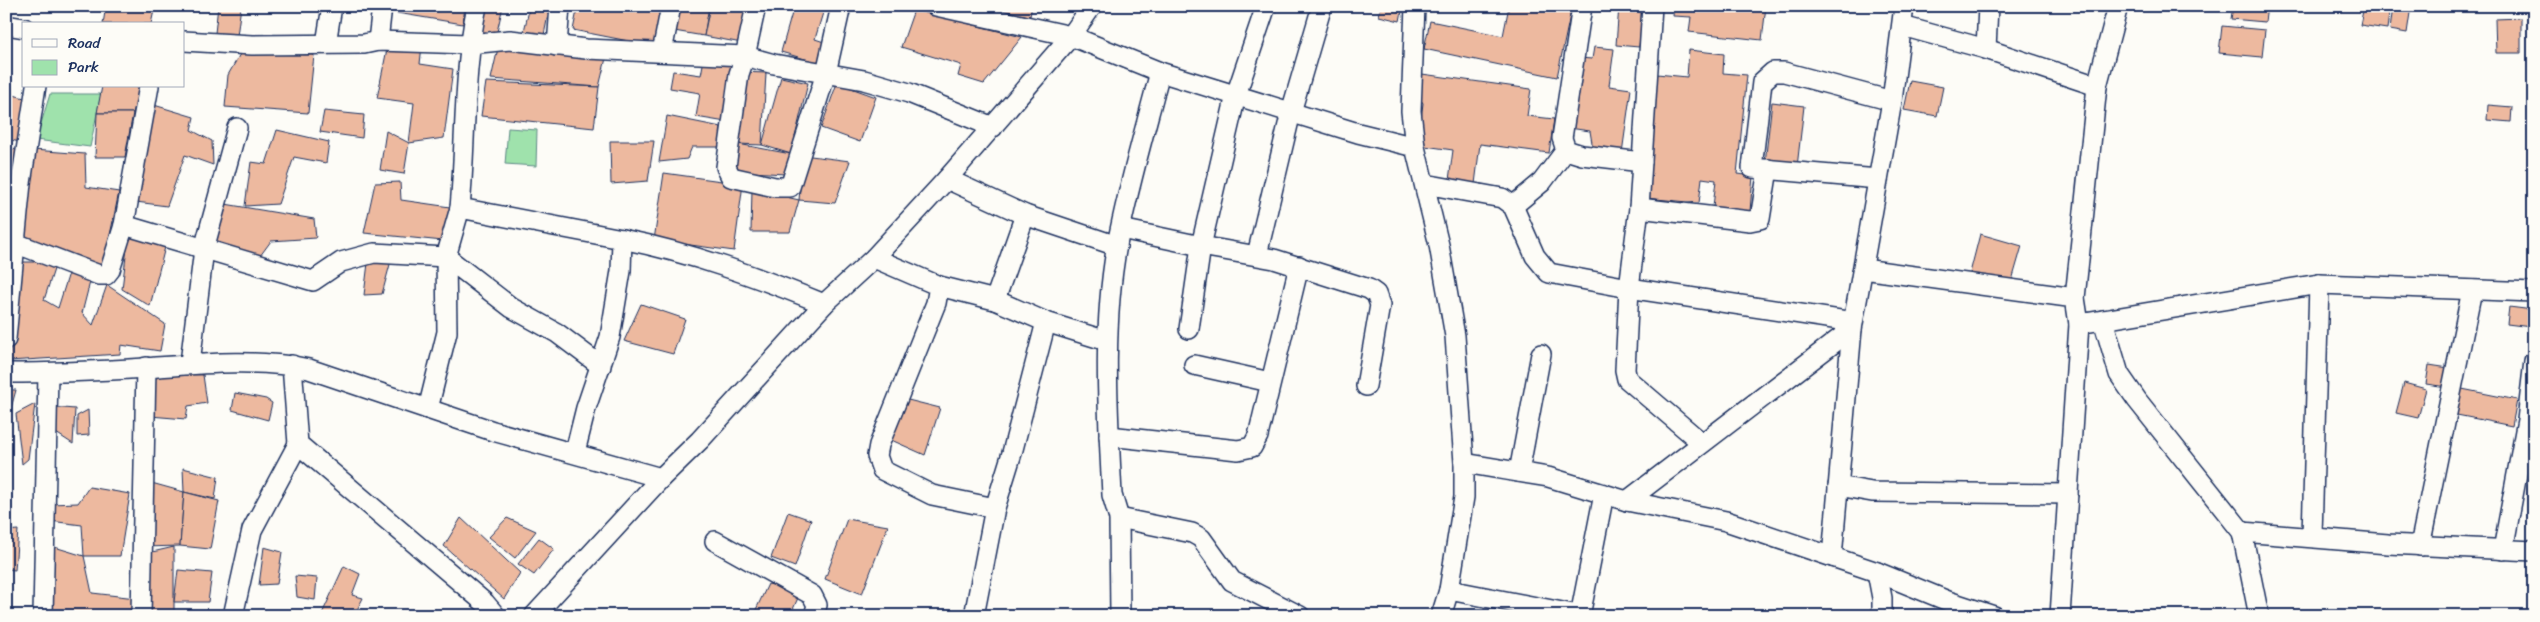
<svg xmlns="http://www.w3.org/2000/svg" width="2540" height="622" font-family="Sriracha,sans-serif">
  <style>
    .green { fill: #9fe2ac; stroke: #5d8885 }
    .building { fill: #edb99f; stroke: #1b2f5e }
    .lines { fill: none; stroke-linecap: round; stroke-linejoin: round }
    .minor-casing { stroke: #1b2f5e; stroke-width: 22 }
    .minor { stroke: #fdfcf7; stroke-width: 19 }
  </style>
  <rect width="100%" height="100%" fill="#fdfcf7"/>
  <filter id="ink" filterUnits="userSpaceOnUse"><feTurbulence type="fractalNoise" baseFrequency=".02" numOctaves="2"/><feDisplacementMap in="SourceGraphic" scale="10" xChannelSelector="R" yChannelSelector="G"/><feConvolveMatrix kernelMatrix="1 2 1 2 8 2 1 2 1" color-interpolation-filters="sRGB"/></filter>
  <g filter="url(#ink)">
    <g class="green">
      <path d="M50,94H101L90,147L36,140Z"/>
      <path d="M508,128L537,130L536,166L505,164Z"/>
    </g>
    <g class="building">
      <path d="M106,6H155L151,24H103Z"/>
      <path d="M218,6H241L237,36L215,33Z"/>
      <path d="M305,6H321V9Z"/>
      <path d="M358,6H373V11L358,9Z"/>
      <path d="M392,6H465L463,24L391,12Z"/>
      <path d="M485,6H503L496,36L478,32Z"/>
      <path d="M530,6L549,10L544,35L524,31Z"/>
      <path d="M578,6L598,9L599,6H662L659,47L573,30Z"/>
      <path d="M672,6H709L704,36L668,30Z"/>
      <path d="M710,6H749L742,43L704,36Z"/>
      <path d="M794,6H825L815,39L824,42L819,63L781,52Z"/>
      <path d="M1002,6H1032L1030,16L1001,11Z"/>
      <path d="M1381,6H1403L1400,21L1379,16Z"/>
      <path d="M1509,6H1572L1557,77L1424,49L1430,21L1503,36Z"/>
      <path d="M1619,6H1643L1639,47L1616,45Z"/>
      <path d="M1674,6H1766L1762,40L1689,32L1691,17L1673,16Z"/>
      <path d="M2233,6H2267L2265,22L2231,19Z"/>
      <path d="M2364,6H2390L2387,29L2360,25Z"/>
      <path d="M2393,6H2411L2407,33L2390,30Z"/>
      <path d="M914,10L1022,37L984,84L958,76L961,65L901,47Z"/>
      <path d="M2521,18V53H2496L2495,19Z"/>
      <path d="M2222,26L2265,30L2262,57L2219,53Z"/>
      <path d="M388,44L422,45L420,64L453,69L444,138L409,143L414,103L377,98Z"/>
      <path d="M1594,47L1614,49L1609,86L1631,89L1622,153L1593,149L1590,131L1569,128L1579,58L1592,59Z"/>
      <path d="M498,48L607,54L599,87L491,79Z"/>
      <path d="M1689,50L1724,54L1723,73L1747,75L1737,174L1753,176L1750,211L1713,207L1716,180L1702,178L1699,203L1645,198L1657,74L1687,77Z"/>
      <path d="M240,54L314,55L308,113L225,107L228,75Z"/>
      <path d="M705,54L736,59L726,122L696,117L700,93L670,88L673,71L701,75Z"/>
      <path d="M741,72L766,73L762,145L738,144Z"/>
      <path d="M1422,74L1531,89L1527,116L1554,119L1549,153L1480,144L1475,184L1449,180L1453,150L1418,145L1423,103L1419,97Z"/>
      <path d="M781,77L808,83L791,154L762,145Z"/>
      <path d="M1910,81L1943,87L1937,116L1904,110Z"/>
      <path d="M486,82L599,87L594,128L481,116Z"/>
      <path d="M837,83L876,97L860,142L821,128Z"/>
      <path d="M102,86H141L133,113H97Z"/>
      <path d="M6,93L28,99L20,142L6,139Z"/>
      <path d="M1772,102L1804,106L1797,167L1765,163Z"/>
      <path d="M154,105L194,117L191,130L212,141L213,165L185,155L167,206L136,202Z"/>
      <path d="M2488,105L2512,107L2511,122L2487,120Z"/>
      <path d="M324,111L364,115L362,138L320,132Z"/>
      <path d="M97,113H133L125,157H95Z"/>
      <path d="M667,116L721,127L720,147H692L687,159L659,162Z"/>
      <path d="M277,130L329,142L326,163L294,157L278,204L245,206L251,162L266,164Z"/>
      <path d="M386,131L409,143L404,174L380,170Z"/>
      <path d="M610,141H654L648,181L611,184Z"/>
      <path d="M738,144L791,154L785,174L734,171Z"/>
      <path d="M6,148L19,150L6,186Z"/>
      <path d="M33,150L85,154L86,187L119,192L103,269L22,243Z"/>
      <path d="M803,155L850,161L835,203L799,200Z"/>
      <path d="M664,173L743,184L734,251L654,240Z"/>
      <path d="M400,182L401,200L450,207L443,241L364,233L375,183Z"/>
      <path d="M752,189L799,200L790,232H751Z"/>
      <path d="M219,203L314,219L316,238L271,241L260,256L213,244Z"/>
      <path d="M129,231L165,247L150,306L122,289Z"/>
      <path d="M1980,234L2022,246L2011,284L1970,273Z"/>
      <path d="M369,255L392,257L382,294L364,295Z"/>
      <path d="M38,257L56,263L44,300L58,308L69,273L91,278L82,313L93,325L107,285L165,324L160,351L121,345L120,354L9,361L18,262H34Z"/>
      <path d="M641,304L685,319L673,354L624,341Z"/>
      <path d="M2509,307L2533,310L2531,327L2507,324Z"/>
      <path d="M2429,365L2449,368L2447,387L2426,384Z"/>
      <path d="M152,373L203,375L207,403L188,406L186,419L150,416Z"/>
      <path d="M2404,383L2426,389L2418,418L2396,413Z"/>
      <path d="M2457,388L2517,400L2512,426L2452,414Z"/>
      <path d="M6,390H16L6,426Z"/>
      <path d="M235,393L266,399L272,403L268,420L232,410Z"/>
      <path d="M904,399L940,408L925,455L889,439Z"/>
      <path d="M35,404L28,459L22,464L16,414Z"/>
      <path d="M50,407L75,409L73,444L53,431Z"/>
      <path d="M88,410L89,435L77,436V416Z"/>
      <path d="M8,426L9,469H6Z"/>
      <path d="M2526,441L2534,442V476L2521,475Z"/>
      <path d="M183,468L218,477L215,499L184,492Z"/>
      <path d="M148,482L184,492L180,546L144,547Z"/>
      <path d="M89,487L130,494L120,556H84L82,525L50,521V504L78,503Z"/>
      <path d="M184,492L219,501L210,549L180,546Z"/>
      <path d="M788,512L811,520L795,567L771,558Z"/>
      <path d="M461,518L520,573L504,599L444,546Z"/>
      <path d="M507,518L536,531L515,558L489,537Z"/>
      <path d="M847,519L888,526L862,594L825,579Z"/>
      <path d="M18,530L15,570L6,569V531Z"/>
      <path d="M539,538L554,549L534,575L518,564Z"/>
      <path d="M48,545L84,556L92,593L136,598L134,616H49Z"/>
      <path d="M174,547V616H149L148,553Z"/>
      <path d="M264,547L282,552L277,584L259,585Z"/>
      <path d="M344,566L360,574L352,595L363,598L354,616H321Z"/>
      <path d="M178,570L212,573L208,602H174Z"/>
      <path d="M295,576L317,578L315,600L297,597Z"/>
      <path d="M768,584L801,591L790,616H753Z"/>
    </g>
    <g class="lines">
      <defs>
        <g id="minor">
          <path d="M477,6C463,71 466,142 460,208L622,239L621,271L610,337L586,408L575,452"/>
          <path d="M756,6L745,56L739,74L726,167L731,177L775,187H790L826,73L841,6"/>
          <path d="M936,6L1071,36L1160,72C1145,130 1128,187 1117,245C1102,326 1108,413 1112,495L1119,518L1120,616"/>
          <path d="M1415,6L1411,111L1415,147L1439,245L1455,336L1464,463V497L1449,590L1441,616"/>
          <path d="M1582,6L1562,138L1566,150L1582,155L1642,162"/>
          <path d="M6,25L24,28"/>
          <path d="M1902,26L1986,49L2097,86"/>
          <path d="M184,41L252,45L364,44L378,41L469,44L510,40L586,49L745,56L774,64L864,80L909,93L993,127"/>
          <path d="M378,41L382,6"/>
          <path d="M326,44L332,6"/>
          <path d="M557,46L560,6"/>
          <path d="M1986,49L1988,6"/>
          <path d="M662,52L671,6"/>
          <path d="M1160,72L1358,133L1415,147"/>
          <path d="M149,86L124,225L313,281L341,262L374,253L446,257L460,208"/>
          <path d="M947,179L1025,215L1117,246"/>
          <path d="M1878,179L1752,168L1762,82L1773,72H1784L1892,101"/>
          <path d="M1425,184L1502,198L1513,206L1535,256L1549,273L1629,288L1853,322"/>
          <path d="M1513,206L1542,182L1566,150"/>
          <path d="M1639,208L1652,6"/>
          <path d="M1121,229L1201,246L1274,259L1369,289L1376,294L1380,305L1366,386"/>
          <path d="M622,239C692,253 758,277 824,304"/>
          <path d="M15,243L21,183L36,86"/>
          <path d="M1257,255L1291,112L1322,6"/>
          <path d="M874,258L939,286L936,303L879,445L877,456L882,470L932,495L995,508"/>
          <path d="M1863,269L2075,298"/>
          <path d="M939,286L995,300L1046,322L1012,453L995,508L974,616"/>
          <path d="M995,300L1025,215"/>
          <path d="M2103,320L2119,374L2137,400L2242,532L2259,616"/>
          <path d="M1046,322L1107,341"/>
          <path d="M2079,324L2319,284L2534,292"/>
          <path d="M1189,329L1201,246L1236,95L1266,6"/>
          <path d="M6,339L15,243L99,275H106L110,270L124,225"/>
          <path d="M190,363L204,249L237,128"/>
          <path d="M292,365L298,444L485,603L496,616"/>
          <path d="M1194,365L1270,382"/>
          <path d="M6,373C52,373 98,371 145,368C199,364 256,358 309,369L493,431L661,478"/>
          <path d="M428,409L447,332L446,257L512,308L557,333L601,366"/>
          <path d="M1109,436L1238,450L1252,447L1258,436L1299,266"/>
          <path d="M1702,443L1627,379L1625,370L1629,288L1639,208L1750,221L1760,219L1768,169"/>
          <path d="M1464,463L1548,477L1627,501L1726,521L1877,572L1948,601L1994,616"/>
          <path d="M1519,472L1541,354"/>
          <path d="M1838,486L1872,492L2068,494"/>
          <path d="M1627,501L1852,329"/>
          <path d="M1119,518L1192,533L1201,538L1232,581L1300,616"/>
          <path d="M2242,532L2388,544L2534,551"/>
          <path d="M2312,536L2319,284"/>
          <path d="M715,541L812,595L817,605L814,616"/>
          <path d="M2420,546L2472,290"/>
          <path d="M2503,550L2527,420L2534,361"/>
          <path d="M1832,557L1852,329L1892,101L1904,6"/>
          <path d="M1877,572L1882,598V616"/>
          <path d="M1449,590L1578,615"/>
          <path d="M43,616L48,373"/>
          <path d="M141,616L146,367"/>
          <path d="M233,616L252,530L298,444"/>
          <path d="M534,616L661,478L700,440L824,304L874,258L947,179L1071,36L1092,6"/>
          <path d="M1580,616L1604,494"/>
          <path d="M2060,616L2079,324L2075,298L2097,86L2118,6"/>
        </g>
      </defs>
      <use href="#minor" class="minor-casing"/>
      <use href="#minor" class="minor"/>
    </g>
  </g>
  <rect width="2540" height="622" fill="none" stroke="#fdfcf7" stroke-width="25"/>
  <rect x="12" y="12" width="2515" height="597" fill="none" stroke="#1b2f5e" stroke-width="2" filter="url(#ink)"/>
  <rect x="22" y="22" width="162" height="65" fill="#fdfcf7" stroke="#a3aaba"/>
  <rect x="32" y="39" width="25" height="8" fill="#fdfcf7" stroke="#a3aaba"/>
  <text x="68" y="48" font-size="15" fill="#1b2f5e">Road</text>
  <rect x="32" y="60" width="25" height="15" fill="#9fe2ac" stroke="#a3aaba"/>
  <text x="68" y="72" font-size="15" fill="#1b2f5e">Park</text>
</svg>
